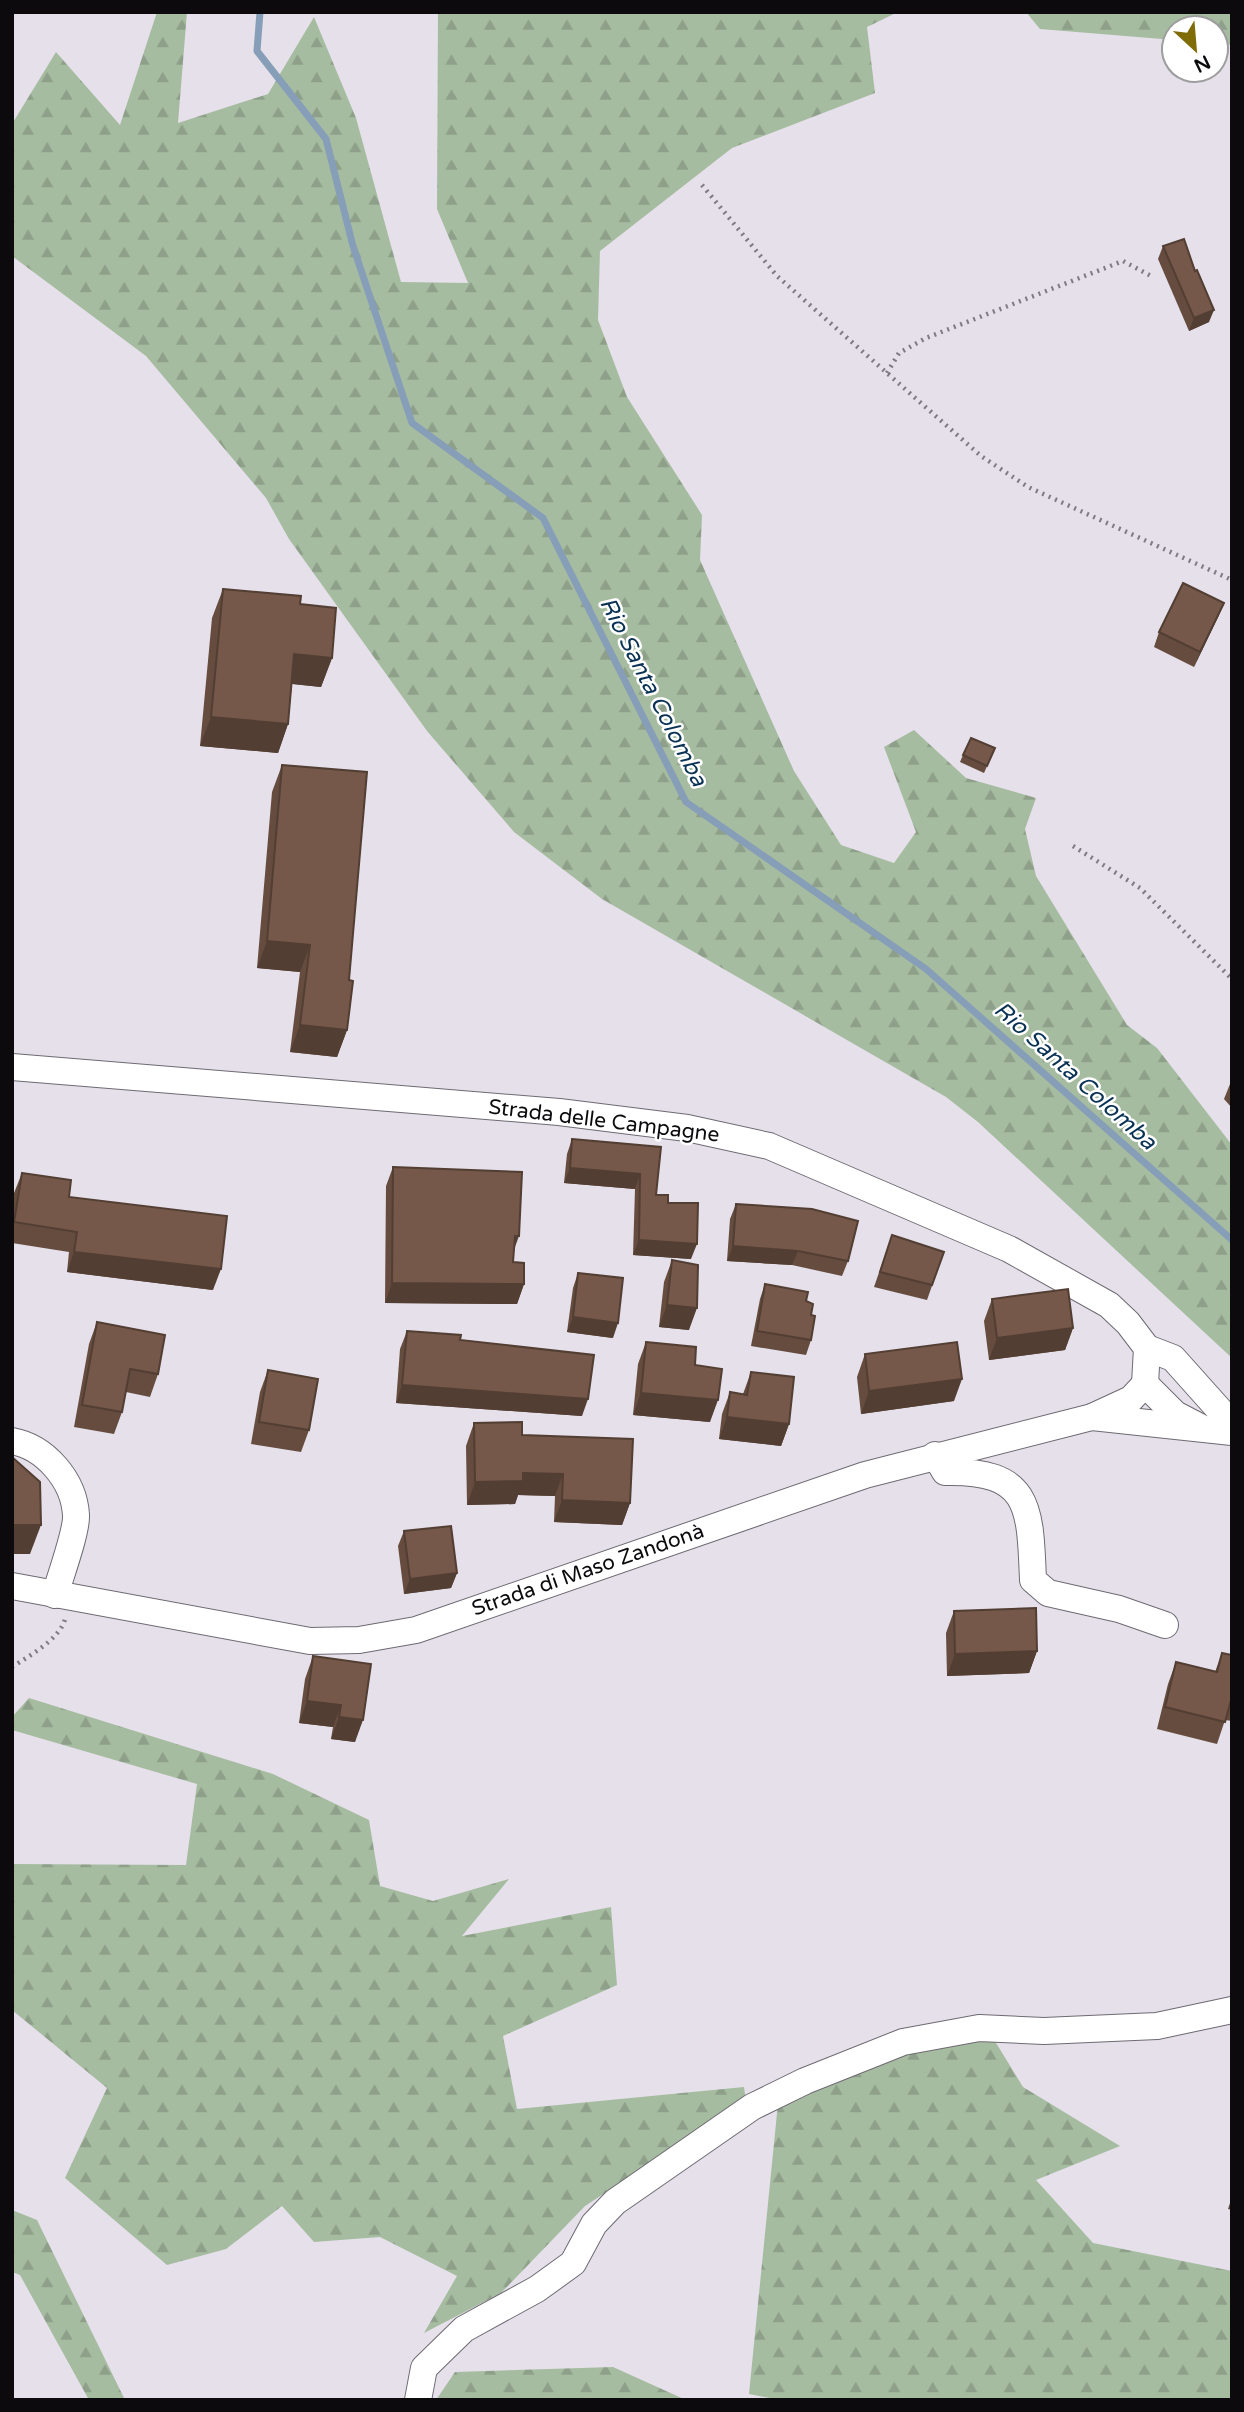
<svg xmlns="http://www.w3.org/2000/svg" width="1244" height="2412" font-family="'Varela Round',sans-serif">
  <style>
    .forest { fill: url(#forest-firs) }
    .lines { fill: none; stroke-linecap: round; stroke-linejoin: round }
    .stream { stroke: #869eb7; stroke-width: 7 }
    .minor-casing { stroke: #6e6a72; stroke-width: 28 }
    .path { stroke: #7f7b82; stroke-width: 4.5; stroke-dasharray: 2 5; stroke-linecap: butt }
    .minor { stroke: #fff; stroke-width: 26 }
    .wall { fill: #654c3f }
    .shaded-wall { fill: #523e33 }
    .building { fill: #755849; stroke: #523e33; stroke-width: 2 }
    .labels { text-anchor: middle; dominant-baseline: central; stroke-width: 5; stroke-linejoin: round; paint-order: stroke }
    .street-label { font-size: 21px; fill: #0c0a0d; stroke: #fff }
    .water-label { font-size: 23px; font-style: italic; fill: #0a3254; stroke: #fff }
  </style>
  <defs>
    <pattern id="forest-firs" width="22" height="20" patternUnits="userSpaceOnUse" patternTransform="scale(1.75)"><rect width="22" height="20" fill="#a6bca0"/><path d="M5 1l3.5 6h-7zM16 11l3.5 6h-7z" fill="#8ea089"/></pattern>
  </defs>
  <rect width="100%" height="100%" fill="#e5e0ea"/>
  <g class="forest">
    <path d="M157,12H187L178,123L268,94L314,17L356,118L401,282L468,283L437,209L438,12H898L867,27L875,93L732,148L600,251L598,320L627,397L702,515L700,560L794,771L841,845L894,863L916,832L884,747L914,730L966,778L1036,798L1025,829L1036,876L1127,1025L1157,1048L1232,1145V1358L978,1122L946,1097L602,899L514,832L427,731L289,539L266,498L146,356L12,256V124L56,52L120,125Z"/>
    <path d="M1026,12H1232V45L1216,43V28H1174V40L1040,29Z"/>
    <path d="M29,1698L273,1774L369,1820L380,1886L433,1901L509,1879L462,1936L611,1907L617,1985L503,2036L517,2109L744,2087L746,2101L585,2206L501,2293L424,2333L457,2276L380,2237L314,2242L282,2206L226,2249L167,2265L65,2178L107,2088L12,2010V1864L186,1865L197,1784L12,1730V1717Z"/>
    <path d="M891,2032L993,2038L1023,2087L1120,2146L1036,2180L1093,2243L1232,2271V2400H780L749,2394L780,2083Z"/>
    <path d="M12,2210L37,2220L125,2400H89L20,2275L12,2272Z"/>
    <path d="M613,2367L686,2400H436L455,2372Z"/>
  </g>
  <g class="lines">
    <path class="stream" d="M260,12L257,51L326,139L353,246L412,423L543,518L686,802L926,969L1232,1240"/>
    <defs>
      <g id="minor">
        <path d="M12,1067L559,1112L687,1128L769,1146L1009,1249L1109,1305L1128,1323L1147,1348L1145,1384"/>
        <path d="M1147,1348L1173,1358L1232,1424"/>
        <path d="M1145,1384L1175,1414L1200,1427"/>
        <path d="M1092,1417L1232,1432"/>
        <path d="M12,1441C45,1447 74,1480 76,1515C77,1531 60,1577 55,1595"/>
        <path d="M935,1455L945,1472C1031,1470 1030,1507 1033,1580L1048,1593L1119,1609L1165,1625"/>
        <path d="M12,1586L310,1641L359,1640L416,1630L865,1475L1092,1417L1131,1399L1145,1384"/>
        <path d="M418,2400L424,2368L464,2329L537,2289L573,2263L594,2224L615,2202L752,2107L805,2081L903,2042L979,2028L1044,2031L1157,2026L1232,2010"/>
      </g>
    </defs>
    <use href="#minor" class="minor-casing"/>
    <g class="path">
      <path d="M702,185L777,276L981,456L1028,487L1232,580"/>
      <path d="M887,373L899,353L926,338L1123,261L1151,276"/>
      <path d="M1073,846L1140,888L1232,979"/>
      <path d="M12,1667C29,1656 60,1639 65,1619"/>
    </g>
    <use href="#minor" class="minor"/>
  </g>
  <g class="wall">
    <path d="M1163,246L1209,322L1189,331L1158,259Z"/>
    <path d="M223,589L300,604L332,658L321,687L292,684L288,724L278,753L200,746L212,618Z"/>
    <path d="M1224,603L1218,617L1194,667L1154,647L1159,632Z"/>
    <path d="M995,748L984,773L960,762L963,755Z"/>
    <path d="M282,765L349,980L347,1030L337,1057L290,1052L300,972L257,968L272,792Z"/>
    <path d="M1232,1079V1108L1224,1099Z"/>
    <path d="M572,1139L661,1147L656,1195L668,1203L691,1259L633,1255L635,1189L564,1183L567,1154Z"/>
    <path d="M393,1167L514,1251L513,1262L524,1284L517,1304L385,1303L386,1186Z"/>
    <path d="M22,1173L69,1197L213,1290L67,1272L69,1252L12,1243V1206L14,1193Z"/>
    <path d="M736,1204L848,1261L842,1276L792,1265L727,1261L730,1219Z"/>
    <path d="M892,1235L944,1252L927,1300L874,1287Z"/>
    <path d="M672,1260L689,1330L659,1327L664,1282Z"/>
    <path d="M578,1273L613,1338L567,1332L573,1288Z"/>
    <path d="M765,1284L806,1301L811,1315V1340L806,1355L751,1346L760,1299Z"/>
    <path d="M992,1299L1073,1328L1065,1350L989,1360L984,1321Z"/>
    <path d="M97,1322L158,1374L150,1397L126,1392L122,1412L114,1434L74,1427L89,1344Z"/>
    <path d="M407,1331L460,1340L582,1416L396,1403L400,1349Z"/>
    <path d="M646,1342L695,1365L710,1422L633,1415L638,1364Z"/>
    <path d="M865,1354L954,1401L861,1414L857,1377Z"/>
    <path d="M268,1370L309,1430L301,1452L251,1444L260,1392Z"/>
    <path d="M751,1372L789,1424L781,1446L719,1439L722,1414L730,1392L743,1394Z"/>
    <path d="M474,1423L522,1435L630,1503L622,1525L554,1522L555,1496L518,1495L515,1504L467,1505L466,1446Z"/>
    <path d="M404,1531L457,1573L451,1588L404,1594L398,1546Z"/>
    <path d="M954,1611L1037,1651L1029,1673L947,1676L946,1633Z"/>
    <path d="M1222,1653L1232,1655V1721L1225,1720L1217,1744L1157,1729L1168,1684L1176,1662L1215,1672Z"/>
    <path d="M313,1656L371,1664L355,1742L331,1739L333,1727L299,1723L305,1679Z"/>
    <path d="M1232,2197V2210L1228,2209Z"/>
  </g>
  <g class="shaded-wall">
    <path d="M1214,310L1209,322L1189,331L1194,318Z"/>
    <path d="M1224,603L1218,617L1194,667L1200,652Z"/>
    <path d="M294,654L332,658L321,687L284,683Z"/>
    <path d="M211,717L288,724L278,753L200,746Z"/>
    <path d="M267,941L310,945L300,972L257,968Z"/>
    <path d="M300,1025L347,1030L337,1057L290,1052Z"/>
    <path d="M570,1168L640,1174L635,1189L564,1183Z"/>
    <path d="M515,1236H519L512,1255Z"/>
    <path d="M639,1240L697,1244L691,1259L633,1255Z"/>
    <path d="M733,1246L798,1251L792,1265L727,1261Z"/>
    <path d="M74,1252L221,1269L213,1290L67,1272Z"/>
    <path d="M392,1283L524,1284L517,1304L385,1303Z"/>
    <path d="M667,1305L697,1308L689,1330L659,1327Z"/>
    <path d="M573,1317L618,1323L613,1338L567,1332Z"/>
    <path d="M1073,1328L1065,1350L989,1360L997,1338Z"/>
    <path d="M962,1379L954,1401L861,1414L869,1391Z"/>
    <path d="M402,1385L588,1399L582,1416L396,1403Z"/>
    <path d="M641,1393L718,1400L710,1422L633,1415Z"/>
    <path d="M727,1417L789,1424L781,1446L719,1439Z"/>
    <path d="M523,1473L563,1474L555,1496L518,1495L515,1504L467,1505L475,1482Z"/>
    <path d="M562,1500L630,1503L622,1525L554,1522Z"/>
    <path d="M12,1525H41L30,1554H12Z"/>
    <path d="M457,1573L451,1588L404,1594L410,1579Z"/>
    <path d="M1037,1651L1029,1673L947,1676L955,1654Z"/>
    <path d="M307,1701L341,1705L333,1727L299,1723Z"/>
    <path d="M339,1717L363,1720L355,1742L331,1739Z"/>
  </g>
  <g class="building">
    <path d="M1184,239L1195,271L1197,270L1214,310L1194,318L1163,246Z"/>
    <path d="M1183,583L1224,603L1200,652L1159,632Z"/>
    <path d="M223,589L301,596L300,604L336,608L332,658L294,654L288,724L211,717Z"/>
    <path d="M971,738L995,748L987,766L963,755Z"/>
    <path d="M282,765L367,772L349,980L353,981L347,1030L300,1025L310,945L267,941Z"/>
    <path d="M572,1139L661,1147L656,1195H668V1203H698L697,1244L639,1240L640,1174L570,1168Z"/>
    <path d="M393,1167L522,1172L519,1236H515L513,1262L524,1263V1284L392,1283Z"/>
    <path d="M22,1173L71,1180L69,1197L227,1216L221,1269L74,1252L77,1232L14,1222Z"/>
    <path d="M736,1204L812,1209L858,1221L848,1261L798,1251L733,1246Z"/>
    <path d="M892,1235L944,1252L932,1285L880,1272Z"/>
    <path d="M672,1260L698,1265L697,1308L667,1305Z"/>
    <path d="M578,1273L623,1278L618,1323L573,1317Z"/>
    <path d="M765,1284L808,1292L806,1301L813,1304L811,1315L815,1316L811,1340L757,1331Z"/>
    <path d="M1068,1289L1073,1328L997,1338L992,1299Z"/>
    <path d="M97,1322L165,1335L158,1374L130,1369L122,1412L82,1405Z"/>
    <path d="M407,1331L461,1335L460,1340L594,1355L588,1399L402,1385Z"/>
    <path d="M646,1342L696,1347L695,1365L722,1369L718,1400L641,1393Z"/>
    <path d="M957,1342L962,1379L869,1391L865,1354Z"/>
    <path d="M268,1370L318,1379L309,1430L259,1422Z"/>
    <path d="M751,1372L794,1377L789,1424L727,1417L730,1392L747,1395Z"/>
    <path d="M522,1422V1435L633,1439L630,1503L562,1500L563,1474L523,1473V1481L475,1482L474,1423Z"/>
    <path d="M12,1457L40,1482L41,1525H12Z"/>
    <path d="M451,1526L457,1573L410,1579L404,1531Z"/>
    <path d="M1036,1608L1037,1651L955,1654L954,1611Z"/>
    <path d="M1222,1653L1232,1655V1697L1225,1722L1165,1707L1176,1662L1217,1672Z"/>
    <path d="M313,1656L371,1664L363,1720L339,1717L341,1705L307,1701Z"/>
  </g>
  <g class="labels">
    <g class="street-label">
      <text transform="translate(604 1121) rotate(7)">Strada delle Campagne</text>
      <text transform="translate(588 1570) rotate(-19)">Strada di Maso Zandonà</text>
    </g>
    <g class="water-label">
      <text transform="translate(653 692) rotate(63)">Rio Santa Colomba</text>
      <text transform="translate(1075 1076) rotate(42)">Rio Santa Colomba</text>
    </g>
  </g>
  <rect width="1244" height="2412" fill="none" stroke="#0c0a0d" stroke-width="28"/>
  <g transform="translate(1195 49) rotate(154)"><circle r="33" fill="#ffffff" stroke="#9e9d9e" stroke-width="2"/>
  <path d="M0-5L12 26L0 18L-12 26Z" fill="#7f6c06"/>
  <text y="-10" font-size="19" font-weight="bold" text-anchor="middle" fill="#0c0a0d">N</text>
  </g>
</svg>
